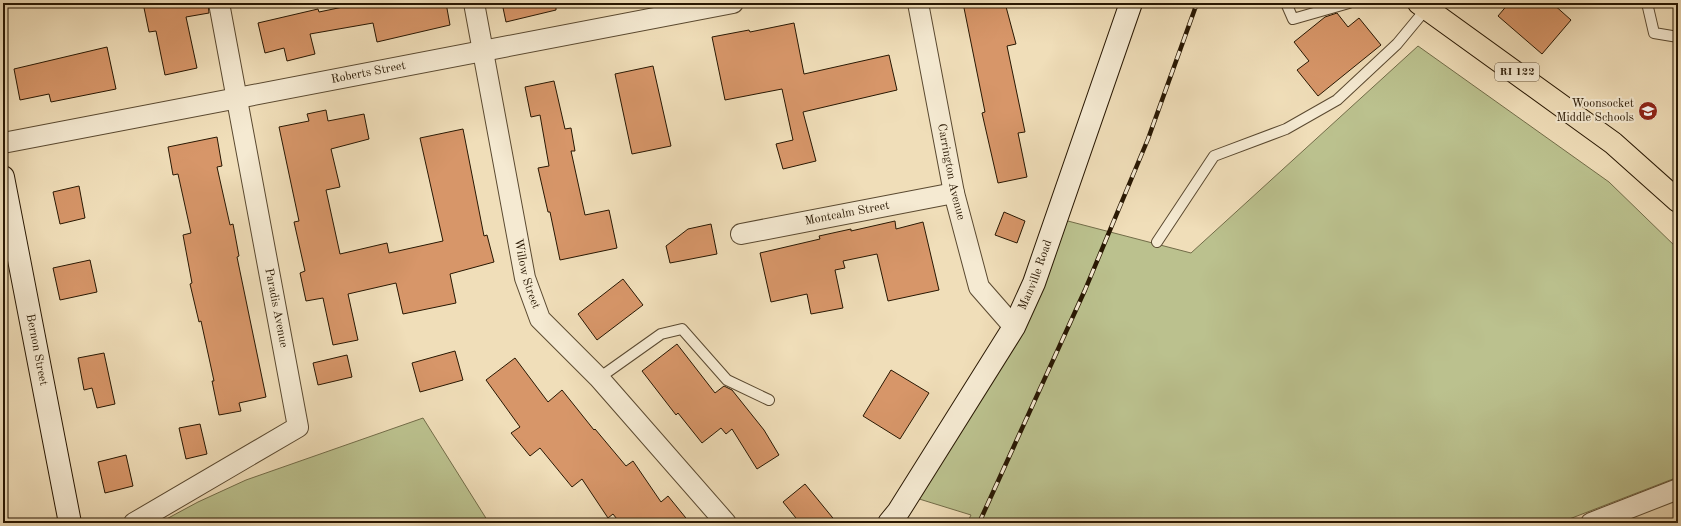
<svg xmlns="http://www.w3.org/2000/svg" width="1681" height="526" font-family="'Old Standard TT',serif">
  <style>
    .green { fill: #bbc18e; stroke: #726c48 }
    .building { fill: #d79669; stroke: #281702 }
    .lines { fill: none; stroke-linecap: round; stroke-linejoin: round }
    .lane-casing { stroke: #5a4930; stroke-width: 12 }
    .street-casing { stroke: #5a4930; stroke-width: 22 }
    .secondary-casing { stroke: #281702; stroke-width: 24 }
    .primary-casing { stroke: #281702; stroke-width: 24 }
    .lane { stroke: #f5ead2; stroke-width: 10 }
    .street { stroke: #f5ead2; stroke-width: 20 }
    .secondary { stroke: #f5ead2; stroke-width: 22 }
    .primary { stroke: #f0deb9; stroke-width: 22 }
    .rail-casing { stroke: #281702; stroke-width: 4.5 }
    .rail { stroke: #f5ead2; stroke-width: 3; stroke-dasharray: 9; stroke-linecap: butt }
    .labels { text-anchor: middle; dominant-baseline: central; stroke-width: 4; stroke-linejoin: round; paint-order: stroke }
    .shield { fill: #f5ead2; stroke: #665640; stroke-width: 1 }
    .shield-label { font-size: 11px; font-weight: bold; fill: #281702 }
    .street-label { font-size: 12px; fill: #281702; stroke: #f5ead2 }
    .poi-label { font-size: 12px; fill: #281702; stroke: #f5ead2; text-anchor: end }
  </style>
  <rect width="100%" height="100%" fill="#f0deb9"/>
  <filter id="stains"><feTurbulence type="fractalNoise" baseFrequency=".005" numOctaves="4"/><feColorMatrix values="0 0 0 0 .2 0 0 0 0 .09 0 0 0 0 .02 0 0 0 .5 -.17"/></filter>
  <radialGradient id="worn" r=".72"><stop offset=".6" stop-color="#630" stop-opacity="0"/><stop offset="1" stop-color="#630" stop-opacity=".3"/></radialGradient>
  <g class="green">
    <path d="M1418,46L1609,182L1678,249V477L1559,523H967L971,515L916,498L1064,220L1191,253Z"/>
    <path d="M423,418L489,523H159L198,502L246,480Z"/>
  </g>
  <g class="building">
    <path d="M143,3H208L209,13L186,17L197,68L165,75L156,31L149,32Z"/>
    <path d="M362,3H446L450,25L377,42L373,23L310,34L315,54L287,61L284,48L265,53L258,23L318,9L319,12Z"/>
    <path d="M502,3H556V10L506,22Z"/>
    <path d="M963,3H1005L1016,44L1007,46L1025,132L1018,133L1027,177L998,183L982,113L985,112Z"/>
    <path d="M1509,3H1552L1571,20L1542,54L1498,16Z"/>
    <path d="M1337,13L1348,27L1359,18L1381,45L1318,96L1297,70L1309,61L1294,42L1325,17Z"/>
    <path d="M794,23L804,74L889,55L897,90L803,112L816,161L783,169L776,144L793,140L782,89L725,100L712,37L749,30L750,32Z"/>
    <path d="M107,47L116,89L51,102L49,94L20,100L14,69Z"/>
    <path d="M653,66L671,146L632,154L615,74Z"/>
    <path d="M554,81L565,129L571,128L575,151H571L585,215L609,210L617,248L560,260L550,212H548L538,168L549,166L540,115L531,117L525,87Z"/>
    <path d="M326,110L328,121L364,114L369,139L331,149L340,187L326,190L340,254L387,243L389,253L443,241L420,138L463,129L484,236L487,235L494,262L450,274L456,303L403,314L396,283L348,294L358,340L333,345L323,298L306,301L300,273L305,271L294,222L299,221L279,127L309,121L307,114Z"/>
    <path d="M217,137L222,166L217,167L230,225L233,224L239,256L237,257L266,397L239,403L241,411L219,415L212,381H214L201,321L199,322L190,284L192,283L183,235L191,233L178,174L173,175L168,147Z"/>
    <path d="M79,186L85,218L60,224L53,192Z"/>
    <path d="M1004,212L1025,221L1017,243L995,235Z"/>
    <path d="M895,221L896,229L923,222L939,290L888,301L877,254L843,261L845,268L835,270L843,308L811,314L807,294L771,302L760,253L820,239L819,236L851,229V231Z"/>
    <path d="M711,224L717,254L670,263L666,246L688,229Z"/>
    <path d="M90,260L97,292L60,300L53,268Z"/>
    <path d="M623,279L643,305L597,340L578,314Z"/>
    <path d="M677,344L715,393L724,386L732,390L764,430L779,455L757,469L732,429L726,434L721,428L702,443L678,413L676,415L642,371Z"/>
    <path d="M455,351L463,380L420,392L412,363Z"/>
    <path d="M104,353L115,404L97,408L92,388L84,390L78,358Z"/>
    <path d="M347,355L352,377L318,385L313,363Z"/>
    <path d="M515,358L548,402L562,390L594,430L595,429L626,466L633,461L661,502L668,496L690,523H620L613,514L608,518L582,479L572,487L540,448L530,456L511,433L520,427L486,380Z"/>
    <path d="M891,370L929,393L900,439L863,416Z"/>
    <path d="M200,424L207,454L186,459L179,428Z"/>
    <path d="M126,455L133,486L105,493L98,462Z"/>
    <path d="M805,484L837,523H800L783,502Z"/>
  </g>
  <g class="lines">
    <defs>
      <g id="lane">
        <path d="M1286,3L1293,19L1349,3"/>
        <path d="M1647,3L1654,33L1678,37"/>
        <path d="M1157,242L1214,156L1286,129L1337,100L1397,44L1426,9"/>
        <path d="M599,378L661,334L682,329L727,380L769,400"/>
      </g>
      <g id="street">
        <path id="s1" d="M474,3L525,278L540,319L599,378L726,523"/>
        <path id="s2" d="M918,3L954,193L979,287L1014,327"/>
        <path id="s3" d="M3,143L733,3"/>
        <path id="s4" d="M741,234L954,193"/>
        <path d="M134,523L298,427L219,3"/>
        <path d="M1591,523L1678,489"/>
      </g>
      <g id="secondary">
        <path id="s5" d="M3,177L70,523"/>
        <path id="s6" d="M889,523L898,512L1014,327L1034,283L1131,3"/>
      </g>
      <path id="primary" d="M1419,3L1613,143L1678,201"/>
    </defs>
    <use href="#lane" class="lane-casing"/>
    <use href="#street" class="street-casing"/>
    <use href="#secondary" class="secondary-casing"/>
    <use href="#primary" class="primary-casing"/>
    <use href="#lane" class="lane"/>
    <use href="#street" class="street"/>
    <use href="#secondary" class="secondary"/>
    <use href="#primary" class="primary"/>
    <defs>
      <path id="rail" d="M979,523L1085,290L1148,139L1197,3"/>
    </defs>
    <use href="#rail" class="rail-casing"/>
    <use href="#rail" class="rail"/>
  </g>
  <defs>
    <symbol id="school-disc" viewBox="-11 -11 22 22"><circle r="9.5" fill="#8f2418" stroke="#f5ead2"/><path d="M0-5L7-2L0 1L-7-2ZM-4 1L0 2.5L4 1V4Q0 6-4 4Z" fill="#fff"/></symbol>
  </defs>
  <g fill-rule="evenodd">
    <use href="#school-disc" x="1637" y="100" width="22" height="22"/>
  </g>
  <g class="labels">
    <rect class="shield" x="1495" y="63" width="44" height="18" rx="3"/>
    <g class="shield-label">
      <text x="1517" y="72">RI 122</text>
    </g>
    <g class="street-label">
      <text stroke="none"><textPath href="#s3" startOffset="372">Roberts Street</textPath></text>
      <text stroke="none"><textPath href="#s2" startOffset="172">Carrington Avenue</textPath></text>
      <text stroke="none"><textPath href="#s4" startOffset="108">Montcalm Street</textPath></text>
      <text stroke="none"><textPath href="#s1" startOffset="276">Willow Street</textPath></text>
      <text stroke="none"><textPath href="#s6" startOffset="289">Manville Road</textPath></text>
      <text transform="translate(276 308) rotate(79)">Paradis Avenue</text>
      <text stroke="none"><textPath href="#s5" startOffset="176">Bernon Street</textPath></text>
    </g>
    <g class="poi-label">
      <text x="1634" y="104">Woonsocket<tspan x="1634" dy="14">Middle Schools</tspan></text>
    </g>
  </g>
  <rect width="1681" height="526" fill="none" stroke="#f0deb9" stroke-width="16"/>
  <rect x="4" y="4" width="1673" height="518" fill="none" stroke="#281702" stroke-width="2"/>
  <rect x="8" y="8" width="1665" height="510" fill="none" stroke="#281702"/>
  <rect width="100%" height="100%" filter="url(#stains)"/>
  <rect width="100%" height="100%" fill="url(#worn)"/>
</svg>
